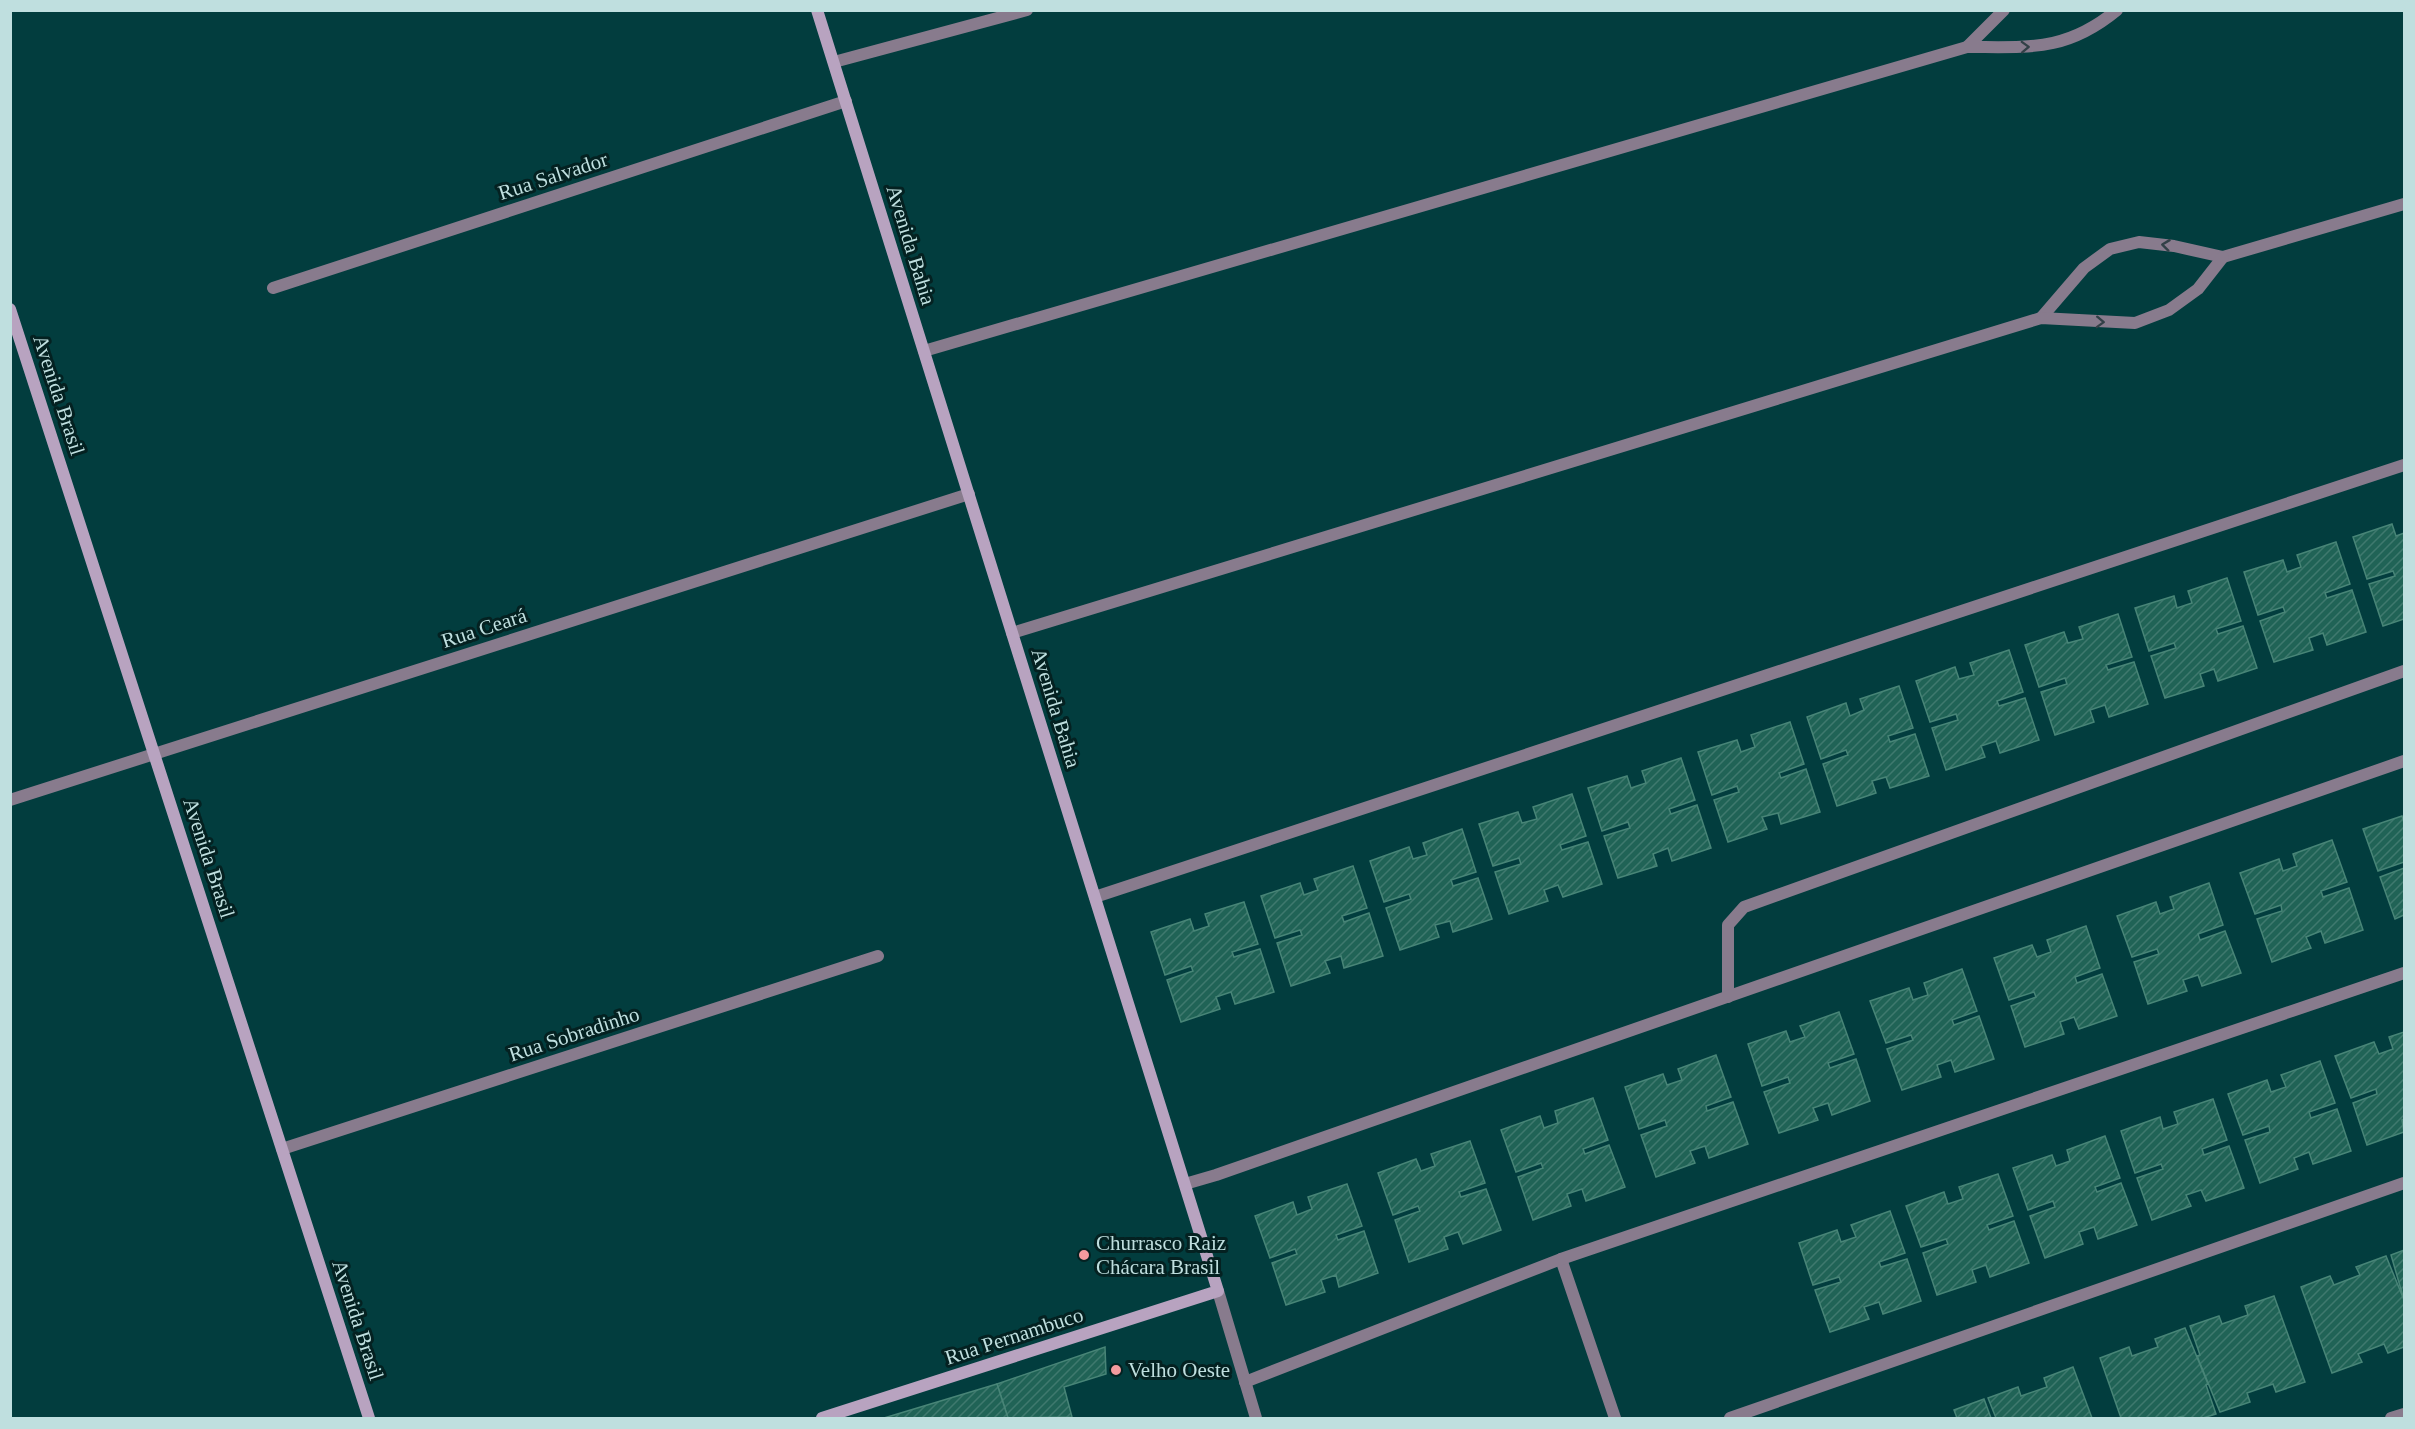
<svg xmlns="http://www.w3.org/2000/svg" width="2415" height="1429" font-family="Georgia,serif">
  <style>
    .building { fill: url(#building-hatch); stroke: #488577; stroke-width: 1.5 }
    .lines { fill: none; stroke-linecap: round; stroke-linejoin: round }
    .lane { stroke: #887b8d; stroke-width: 12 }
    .street { stroke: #887b8d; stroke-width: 12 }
    .secondary { stroke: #b8a3c0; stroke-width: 12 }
    .oneway { stroke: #324047 }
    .poi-dot { fill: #f49b9f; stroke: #042121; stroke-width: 2 }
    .labels { text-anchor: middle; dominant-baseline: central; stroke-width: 6; stroke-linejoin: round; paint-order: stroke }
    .street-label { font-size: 21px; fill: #bfdfdf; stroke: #042121 }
    .poi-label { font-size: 21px; fill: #bfdfdf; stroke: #042121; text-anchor: start }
  </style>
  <defs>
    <pattern id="building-hatch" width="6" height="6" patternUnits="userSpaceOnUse" patternTransform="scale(1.5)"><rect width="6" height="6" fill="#206356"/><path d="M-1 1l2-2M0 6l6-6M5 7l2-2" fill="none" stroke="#3f796e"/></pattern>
  </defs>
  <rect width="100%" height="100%" fill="#023d3e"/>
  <g class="building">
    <path d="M2392,524L2396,536L2404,533V619L2383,626L2369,584L2395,576L2393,571L2367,579L2353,537Z"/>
    <path d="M2336,542L2350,584L2325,593L2327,598L2352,590L2366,632L2327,645L2323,633L2309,638L2313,650L2274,662L2260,621L2285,612L2283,607L2258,615L2244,572L2283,560L2287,572L2301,567L2297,555Z"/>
    <path d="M2227,578L2241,621L2216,629L2218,634L2243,626L2257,668L2218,681L2214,669L2200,674L2204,686L2165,698L2151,656L2176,648L2174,643L2149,651L2135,608L2174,596L2177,608L2192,603L2188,591Z"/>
    <path d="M2118,614L2132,657L2106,665L2108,670L2134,662L2148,704L2109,717L2105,705L2090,710L2094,722L2055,735L2041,692L2067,684L2065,678L2039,687L2025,645L2064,632L2068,643L2083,639L2079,627Z"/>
    <path d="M2009,650L2023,692L1997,701L1999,706L2025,698L2039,740L2000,753L1996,741L1981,746L1985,757L1946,770L1932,728L1958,720L1956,714L1930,722L1916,681L1955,667L1959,679L1974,675L1970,663Z"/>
    <path d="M1899,686L1913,728L1888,736L1890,742L1915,734L1929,776L1890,788L1886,777L1872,781L1876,793L1837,806L1823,764L1848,755L1846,750L1821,759L1807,717L1846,703L1850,716L1864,710L1860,699Z"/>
    <path d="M1790,722L1804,764L1779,773L1781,778L1806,769L1820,812L1781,824L1778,813L1762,817L1767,829L1728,842L1714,800L1739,792L1737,786L1712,795L1698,752L1737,740L1741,752L1755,747L1751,735Z"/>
    <path d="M1681,758L1695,800L1669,809L1671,814L1697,805L1711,848L1672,861L1668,848L1653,854L1657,866L1618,878L1604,836L1630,828L1628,822L1602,831L1588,788L1627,776L1631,788L1646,783L1642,771Z"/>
    <path d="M1572,794L1586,836L1560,845L1562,850L1588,842L1602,884L1563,897L1558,885L1544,890L1548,901L1509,914L1495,872L1521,864L1519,858L1493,866L1479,824L1518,812L1522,823L1537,819L1533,807Z"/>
    <path d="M2402,816L2404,823V865V862L2378,871L2363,829Z"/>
    <path d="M1462,829L1476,872L1451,880L1453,886L1478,878L1492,919L1453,932L1450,921L1435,925L1439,937L1400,950L1386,908L1411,899L1409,894L1384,902L1370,861L1409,847L1413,859L1427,855L1423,843Z"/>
    <path d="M2332,840L2347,882L2321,891L2323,897L2349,888L2363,930L2325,943L2321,931L2306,937L2311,948L2272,962L2257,919L2282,911L2281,905L2255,914L2240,873L2279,859L2283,871L2297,866L2293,854Z"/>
    <path d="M1353,866L1367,908L1342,916L1344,922L1369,913L1383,956L1344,968L1341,956L1325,961L1330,973L1291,986L1277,943L1302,935L1300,930L1275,938L1261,896L1300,883L1304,895L1318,890L1314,879Z"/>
    <path d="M2404,868V915L2395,919L2380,877Z"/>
    <path d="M2209,883L2223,925L2198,934L2200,940L2225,931L2241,973L2202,986L2198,975L2183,980L2187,991L2148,1004L2134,962L2159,954L2157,949L2132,957L2117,916L2156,902L2160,914L2174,909L2170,897Z"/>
    <path d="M1244,902L1258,944L1232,952L1234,957L1260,949L1274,992L1235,1004L1231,992L1216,997L1220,1009L1181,1022L1167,980L1193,971L1191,966L1165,975L1151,932L1190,919L1194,931L1209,926L1205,914Z"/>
    <path d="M2086,926L2100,968L2075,977L2077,983L2102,974L2117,1016L2079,1029L2074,1017L2060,1022L2064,1034L2025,1047L2011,1006L2036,997L2034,992L2009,1000L1994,958L2032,945L2037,957L2051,952L2047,940Z"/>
    <path d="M1962,969L1977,1011L1952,1020L1954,1025L1979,1016L1994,1059L1955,1072L1951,1060L1937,1065L1941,1077L1902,1090L1887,1049L1913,1040L1911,1035L1886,1043L1870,1001L1909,988L1913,1000L1928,995L1924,983Z"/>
    <path d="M1839,1012L1854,1054L1828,1063L1830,1068L1856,1059L1870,1101L1832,1115L1828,1103L1813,1108L1818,1120L1779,1133L1764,1092L1790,1083L1788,1077L1762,1086L1748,1044L1786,1031L1790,1042L1805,1037L1800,1026Z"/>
    <path d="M2404,1032V1119L2402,1120L2404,1132L2367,1145L2353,1103L2377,1094L2376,1089L2351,1098L2335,1056L2374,1042L2379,1054L2393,1049L2389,1037Z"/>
    <path d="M1716,1055L1731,1097L1706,1106L1707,1111L1733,1102L1748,1144L1709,1158L1705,1146L1690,1151L1695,1163L1656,1177L1641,1135L1667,1126L1665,1120L1639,1129L1625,1087L1663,1074L1667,1085L1682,1080L1678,1069Z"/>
    <path d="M2320,1061L2335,1103L2309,1112L2311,1118L2337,1109L2351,1151L2313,1164L2309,1152L2294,1158L2298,1169L2260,1183L2245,1140L2270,1132L2269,1126L2243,1135L2228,1094L2267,1080L2271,1092L2286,1087L2281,1075Z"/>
    <path d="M1593,1098L1608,1140L1583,1149L1585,1154L1609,1145L1625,1187L1586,1201L1582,1189L1567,1194L1571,1206L1533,1220L1518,1177L1543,1168L1541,1163L1516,1172L1501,1130L1540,1116L1544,1128L1558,1123L1555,1111Z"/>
    <path d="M2213,1099L2227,1140L2202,1149L2204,1155L2229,1146L2244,1188L2206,1201L2201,1190L2186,1195L2191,1206L2152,1220L2137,1178L2163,1169L2161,1164L2135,1173L2121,1131L2160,1117L2163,1129L2178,1124L2174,1112Z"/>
    <path d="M2105,1136L2120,1178L2095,1187L2097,1192L2121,1183L2137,1225L2098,1239L2094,1227L2079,1232L2083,1244L2045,1258L2030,1216L2055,1207L2053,1201L2028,1210L2013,1168L2052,1155L2056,1166L2070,1161L2067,1150Z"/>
    <path d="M1470,1141L1485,1183L1459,1192L1461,1197L1486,1189L1501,1230L1463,1244L1458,1232L1444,1237L1448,1249L1409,1262L1395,1220L1420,1211L1418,1206L1393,1215L1378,1173L1416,1159L1421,1171L1435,1166L1431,1154Z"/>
    <path d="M1998,1174L2013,1216L1987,1225L1989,1230L2014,1221L2029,1263L1990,1277L1986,1265L1972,1270L1976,1282L1937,1295L1923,1253L1948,1244L1946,1239L1921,1247L1906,1206L1944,1192L1948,1204L1963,1199L1959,1187Z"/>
    <path d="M1347,1184L1362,1226L1336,1235L1338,1240L1364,1231L1378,1273L1339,1287L1336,1275L1321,1280L1325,1292L1286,1305L1272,1263L1297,1254L1295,1249L1270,1258L1255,1216L1293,1202L1297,1215L1312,1209L1308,1197Z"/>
    <path d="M1890,1211L1905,1253L1879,1262L1881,1267L1907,1259L1921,1301L1883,1314L1879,1302L1864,1307L1869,1319L1830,1332L1815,1290L1841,1282L1839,1277L1813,1285L1799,1243L1837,1230L1841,1242L1856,1237L1851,1225Z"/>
    <path d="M2404,1250V1300L2391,1255Z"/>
    <path d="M2386,1256L2404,1300V1347L2388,1353L2384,1344L2358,1354L2362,1362L2332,1373L2301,1287L2330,1276L2334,1285L2360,1275L2356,1267Z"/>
    <path d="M2274,1296L2305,1382L2276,1392L2273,1384L2247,1393L2250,1402L2220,1412L2197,1356L2200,1355L2190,1326L2219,1316L2222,1324L2248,1315L2245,1306Z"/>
    <path d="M2185,1328L2208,1384L2206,1385L2216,1414L2203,1418H2184L2183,1416L2175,1418H2121L2100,1358L2129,1347L2132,1356L2158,1347L2155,1339Z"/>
    <path d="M1105,1347L1106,1374L1064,1387L1072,1417L1008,1418L997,1384Z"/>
    <path d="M2073,1367L2092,1418H1996L1988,1398L2018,1387L2021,1396L2047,1387L2044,1378Z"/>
    <path d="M997,1384L1008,1418H884Z"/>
    <path d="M1984,1399L1991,1418H1957L1954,1410Z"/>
  </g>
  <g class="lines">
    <path class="lane" d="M1561,1259L1615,1418"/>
    <g class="street">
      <path d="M1967,47L2004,10"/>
      <path d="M834,62L1027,10"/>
      <path d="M273,288L846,101"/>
      <path d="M2041,318L2084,268L2110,249L2139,242L2174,246L2223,257L2404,204"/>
      <path d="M924,351L1967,47C2029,47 2066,52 2117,10"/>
      <path d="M1012,633L2041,318L2135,323L2169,310L2198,289L2223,257"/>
      <path d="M10,800L969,494"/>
      <path d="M1095,897L2404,465"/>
      <path d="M1728,997V925L1744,907L2404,671"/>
      <path d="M282,1149L878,956"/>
      <path d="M1185,1184L1216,1175L2404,761"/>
      <path d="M1218,1291L1256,1418"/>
      <path d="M1245,1382L1561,1259L2404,973"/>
      <path d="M1730,1418L2404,1183"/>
      <path d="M2391,1418L2404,1414"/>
    </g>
    <g class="secondary">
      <path d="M817,10L1218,1291L822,1418"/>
      <path d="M10,309L369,1418"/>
    </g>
  </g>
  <defs><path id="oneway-chevron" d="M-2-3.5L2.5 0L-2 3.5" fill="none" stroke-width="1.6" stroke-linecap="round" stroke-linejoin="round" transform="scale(1.5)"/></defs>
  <g class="oneway">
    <use href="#oneway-chevron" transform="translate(2025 47) rotate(-2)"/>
    <use href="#oneway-chevron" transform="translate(2166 245) rotate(-173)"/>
    <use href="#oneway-chevron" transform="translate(2100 322) rotate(2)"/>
  </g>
  <g class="poi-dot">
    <circle cx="1084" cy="1255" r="6"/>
    <circle cx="1116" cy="1370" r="6"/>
  </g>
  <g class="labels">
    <g class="street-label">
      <text transform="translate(553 176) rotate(-18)">Rua Salvador</text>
      <text transform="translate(911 245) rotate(73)">Avenida Bahia</text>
      <text transform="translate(59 395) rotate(72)">Avenida Brasil</text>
      <text transform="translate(484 628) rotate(-18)">Rua Ceará</text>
      <text transform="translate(1056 708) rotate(73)">Avenida Bahia</text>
      <text transform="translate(209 858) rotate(72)">Avenida Brasil</text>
      <text transform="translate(574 1034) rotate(-18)">Rua Sobradinho</text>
      <text transform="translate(358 1320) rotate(72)">Avenida Brasil</text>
      <text transform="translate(1014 1336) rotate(-18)">Rua Pernambuco</text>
    </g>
    <g class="poi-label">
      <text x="1096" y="1243">Churrasco Raiz<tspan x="1096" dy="24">Chácara Brasil</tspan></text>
      <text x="1128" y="1370">Velho Oeste</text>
    </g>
  </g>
  <rect width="2415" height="1429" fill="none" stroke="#bfdfdf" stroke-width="24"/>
</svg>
